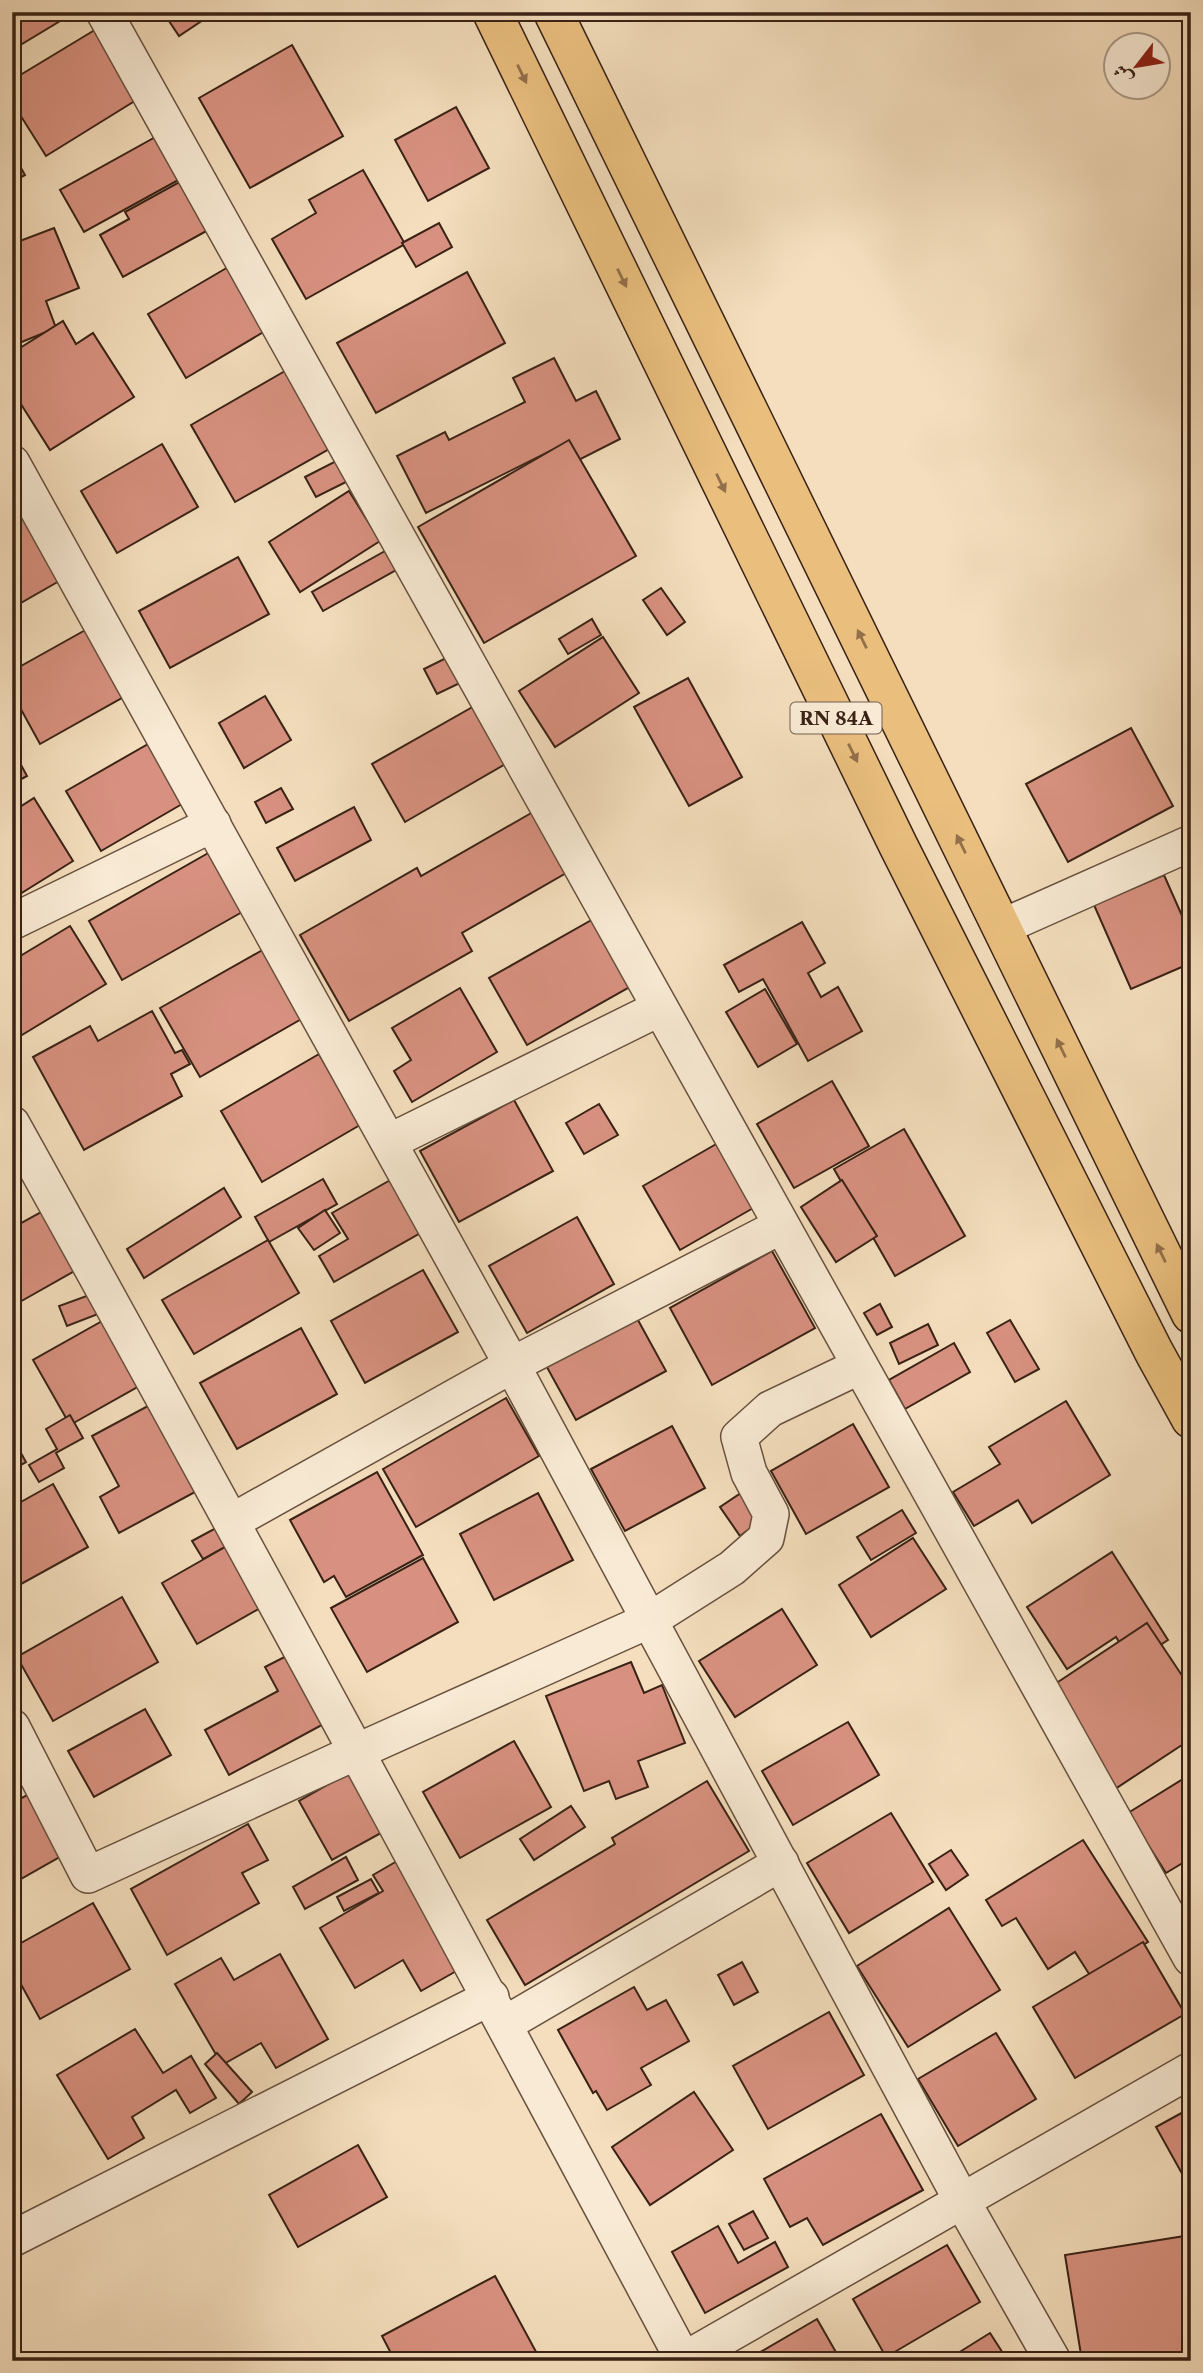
<svg xmlns="http://www.w3.org/2000/svg" width="1203" height="2373" font-family="'Libre Caslon Text',Amiri,serif">
  <style>
    .building { fill: #d89180; stroke: #392215; stroke-width: 2 }
    .lines { fill: none; stroke-linecap: round; stroke-linejoin: round }
    .street-casing { stroke: #68513f; stroke-width: 38 }
    .primary-casing { stroke: #392215; stroke-width: 41 }
    .street { stroke: #f8ead4; stroke-width: 35 }
    .primary { stroke: #eabf7e; stroke-width: 38 }
    .oneway { fill: #92704a }
    .labels { text-anchor: middle; dominant-baseline: central; stroke-width: 7; stroke-linejoin: round; paint-order: stroke }
    .shield { fill: #f8ead4; stroke: #725e4e; stroke-width: 2 }
    .shield-label { font-size: 19px; font-weight: bold; fill: #392215 }
  </style>
  <rect width="100%" height="100%" fill="#f4debd"/>
  <filter id="stains"><feTurbulence type="fractalNoise" baseFrequency=".00286" numOctaves="4"/><feColorMatrix values="0 0 0 0 .2 0 0 0 0 .09 0 0 0 0 .02 0 0 0 .5 -.17"/></filter>
  <radialGradient id="worn" r=".72"><stop offset=".6" stop-color="#630" stop-opacity="0"/><stop offset="1" stop-color="#630" stop-opacity=".3"/></radialGradient>
  <g class="building">
    <path d="M12,12H75L12,50Z"/>
    <path d="M163,12H215L179,36Z"/>
    <path d="M103,25L146,94L46,156L12,102V80Z"/>
    <path d="M292,45L343,136L250,188L199,98Z"/>
    <path d="M456,107L489,168L428,201L395,140Z"/>
    <path d="M159,135L182,178L84,232L60,190Z"/>
    <path d="M12,152L25,175L12,182Z"/>
    <path d="M363,170L405,244L306,299L272,239L316,213L309,200Z"/>
    <path d="M183,180L210,229L123,277L100,235L129,219L125,212Z"/>
    <path d="M439,223L452,247L416,267L402,243Z"/>
    <path d="M54,228L79,288L46,301L56,328L12,346V244Z"/>
    <path d="M235,263L272,327L186,378L148,314Z"/>
    <path d="M467,272L505,343L376,413L337,343Z"/>
    <path d="M63,321L76,344L93,333L134,397L50,450L12,390V353Z"/>
    <path d="M554,358L576,401L596,391L620,439L561,469L552,450L426,513L397,456L445,432L449,440L525,402L513,378Z"/>
    <path d="M285,371L329,449L235,502L191,425Z"/>
    <path d="M569,440L636,556L484,643L418,527Z"/>
    <path d="M162,444L198,507L117,553L81,491Z"/>
    <path d="M340,459L350,480L316,497L305,477Z"/>
    <path d="M349,491L380,541L300,592L269,542Z"/>
    <path d="M30,512L68,576L12,608V522Z"/>
    <path d="M385,551L396,570L323,611L312,592Z"/>
    <path d="M238,557L269,614L170,668L139,611Z"/>
    <path d="M661,588L685,622L667,635L643,600Z"/>
    <path d="M592,619L601,635L568,654L559,639Z"/>
    <path d="M89,628L127,695L40,744L12,693V671Z"/>
    <path d="M603,637L639,693L555,747L519,691Z"/>
    <path d="M450,656L462,682L437,694L424,669Z"/>
    <path d="M688,678L742,777L689,806L634,707Z"/>
    <path d="M265,696L291,740L244,768L219,723Z"/>
    <path d="M476,705L509,762L405,822L372,764Z"/>
    <path d="M1131,728L1173,806L1068,862L1026,784Z"/>
    <path d="M155,740L189,800L101,851L66,791Z"/>
    <path d="M13,750L27,776L12,784V751Z"/>
    <path d="M281,788L293,809L266,823L255,802Z"/>
    <path d="M34,798L73,861L12,899V812Z"/>
    <path d="M354,807L371,840L295,881L277,848Z"/>
    <path d="M533,812L568,872L462,933L472,951L349,1021L300,935L417,868L421,876Z"/>
    <path d="M210,852L244,911L122,980L89,921Z"/>
    <path d="M1164,875L1191,936V963L1131,989L1094,905Z"/>
    <path d="M595,918L633,985L527,1045L489,978Z"/>
    <path d="M802,922L825,963L808,973L821,997L838,987L862,1031L808,1061L763,979L739,992L724,965Z"/>
    <path d="M70,926L106,984L22,1035L12,1019V961Z"/>
    <path d="M266,948L305,1017L200,1077L160,1008Z"/>
    <path d="M460,988L497,1052L412,1102L394,1071L411,1060L392,1028Z"/>
    <path d="M765,989L797,1044L758,1067L726,1012Z"/>
    <path d="M152,1011L175,1053L182,1050L190,1064L171,1074L182,1096L84,1150L33,1057L90,1026L98,1041Z"/>
    <path d="M319,1054L360,1125L262,1182L221,1111Z"/>
    <path d="M832,1081L869,1146L794,1188L757,1124Z"/>
    <path d="M514,1100L553,1171L459,1222L420,1151Z"/>
    <path d="M599,1104L618,1135L584,1154L566,1123Z"/>
    <path d="M904,1129L965,1236L895,1276L834,1169Z"/>
    <path d="M718,1143L755,1207L680,1250L643,1186Z"/>
    <path d="M408,1170L438,1223L334,1282L319,1256L348,1239L332,1213Z"/>
    <path d="M323,1179L337,1204L269,1242L255,1217Z"/>
    <path d="M842,1180L877,1236L836,1262L801,1207Z"/>
    <path d="M224,1188L241,1217L144,1278L127,1249Z"/>
    <path d="M61,1201L94,1260L18,1303L12,1292V1228Z"/>
    <path d="M325,1210L340,1233L314,1250L298,1228Z"/>
    <path d="M577,1217L614,1284L527,1333L489,1266Z"/>
    <path d="M268,1240L299,1293L194,1354L162,1300Z"/>
    <path d="M772,1251L815,1328L712,1385L670,1308Z"/>
    <path d="M423,1270L458,1332L365,1383L331,1321Z"/>
    <path d="M103,1290L111,1309L67,1326L59,1306Z"/>
    <path d="M880,1304L892,1327L877,1335L864,1313Z"/>
    <path d="M633,1311L666,1371L576,1420L543,1360Z"/>
    <path d="M111,1316L148,1381L70,1425L33,1360Z"/>
    <path d="M1010,1320L1039,1369L1015,1382L987,1333Z"/>
    <path d="M928,1324L938,1345L899,1364L890,1343Z"/>
    <path d="M301,1328L337,1394L237,1449L200,1383Z"/>
    <path d="M954,1343L970,1372L905,1409L889,1380Z"/>
    <path d="M172,1393L219,1479L119,1533L100,1497L119,1486L92,1436Z"/>
    <path d="M506,1398L539,1456L416,1527L383,1469Z"/>
    <path d="M1066,1401L1110,1475L1032,1523L1018,1500L974,1526L953,1492L1000,1464L989,1447Z"/>
    <path d="M70,1415L83,1438L56,1453L64,1468L39,1482L29,1465L57,1449L46,1429Z"/>
    <path d="M853,1424L889,1487L806,1534L771,1471Z"/>
    <path d="M672,1426L705,1488L625,1531L591,1469Z"/>
    <path d="M12,1437L26,1462L12,1470Z"/>
    <path d="M377,1472L423,1555L346,1597L334,1576L324,1582L290,1520Z"/>
    <path d="M53,1484L88,1547L12,1589V1507Z"/>
    <path d="M538,1493L573,1560L494,1600L460,1534Z"/>
    <path d="M741,1493L760,1521L740,1536L720,1507Z"/>
    <path d="M902,1510L916,1533L871,1560L857,1537Z"/>
    <path d="M229,1521L239,1539L203,1559L192,1541Z"/>
    <path d="M241,1538L276,1599L197,1644L162,1583Z"/>
    <path d="M913,1538L946,1589L871,1637L839,1585Z"/>
    <path d="M1112,1552L1168,1640L1132,1663L1116,1637L1067,1669L1027,1607Z"/>
    <path d="M423,1558L458,1622L367,1672L331,1608Z"/>
    <path d="M122,1597L158,1662L53,1721L17,1657Z"/>
    <path d="M782,1609L817,1665L735,1717L699,1661Z"/>
    <path d="M1147,1623L1191,1689V1739L1112,1791L1046,1690Z"/>
    <path d="M294,1652L331,1720L229,1775L205,1730L278,1691L265,1667Z"/>
    <path d="M631,1662L644,1693L662,1685L685,1743L638,1761L648,1787L616,1799L609,1781L584,1791L546,1696Z"/>
    <path d="M145,1709L171,1755L94,1797L68,1751Z"/>
    <path d="M848,1722L879,1775L793,1825L762,1771Z"/>
    <path d="M514,1741L551,1807L460,1858L423,1792Z"/>
    <path d="M357,1768L390,1828L332,1860L299,1801Z"/>
    <path d="M1191,1774V1858L1166,1873L1128,1813Z"/>
    <path d="M707,1781L749,1851L525,1985L487,1920L615,1844L612,1838Z"/>
    <path d="M29,1794L63,1855L12,1884V1803Z"/>
    <path d="M571,1806L585,1827L534,1860L520,1839Z"/>
    <path d="M891,1813L933,1882L849,1933L807,1863Z"/>
    <path d="M248,1824L268,1860L242,1873L259,1903L167,1955L131,1889Z"/>
    <path d="M1083,1840L1148,1942L1091,1977L1075,1952L1048,1969L1016,1918L1002,1926L986,1900Z"/>
    <path d="M951,1850L968,1875L946,1890L929,1864Z"/>
    <path d="M346,1857L358,1880L305,1909L293,1887Z"/>
    <path d="M404,1857L467,1965L421,1991L403,1960L355,1988L320,1928L383,1891L373,1875Z"/>
    <path d="M371,1879L379,1893L344,1911L337,1897Z"/>
    <path d="M93,1903L130,1969L40,2019L12,1968V1948Z"/>
    <path d="M949,1908L1000,1990L908,2047L857,1966Z"/>
    <path d="M1143,1942L1185,2014L1075,2078L1033,2007Z"/>
    <path d="M280,1954L328,2039L276,2068L261,2043L222,2065L175,1984L221,1958L234,1980Z"/>
    <path d="M742,1962L758,1992L734,2005L718,1975Z"/>
    <path d="M634,1987L647,2010L666,2000L689,2041L641,2068L651,2085L607,2110L596,2091L593,2093L558,2030Z"/>
    <path d="M829,2012L864,2075L768,2129L733,2066Z"/>
    <path d="M135,2029L163,2073L191,2056L216,2098L190,2113L176,2090L132,2117L144,2138L108,2159L57,2075Z"/>
    <path d="M996,2033L1036,2099L958,2146L918,2079Z"/>
    <path d="M217,2053L252,2092L239,2104L205,2064Z"/>
    <path d="M694,2092L733,2150L650,2205L612,2147Z"/>
    <path d="M1187,2110L1191,2118V2176L1185,2179L1156,2127Z"/>
    <path d="M881,2114L923,2190L823,2245L807,2218L790,2227L764,2179Z"/>
    <path d="M358,2145L387,2197L298,2247L269,2195Z"/>
    <path d="M753,2211L768,2238L744,2250L729,2224Z"/>
    <path d="M718,2226L738,2263L775,2242L788,2267L705,2313L672,2252Z"/>
    <path d="M1191,2235V2359L1177,2361H1082L1065,2255Z"/>
    <path d="M947,2245L980,2302L886,2357L853,2299Z"/>
    <path d="M495,2276L541,2361H395L382,2336Z"/>
    <path d="M817,2319L841,2361H745Z"/>
    <path d="M990,2333L1008,2361H952L950,2358Z"/>
  </g>
  <g class="lines">
    <defs>
      <g id="street">
        <path d="M104,12L1191,1958"/>
        <path d="M12,463L512,1365L962,2201L1053,2361"/>
        <path d="M12,922L213,824"/>
        <path d="M1002,927L1191,843"/>
        <path d="M12,1124C240,1534 463,1947 684,2361"/>
        <path d="M389,1142L660,1008"/>
        <path d="M233,1521L512,1365L781,1226"/>
        <path d="M12,1727L88,1875L356,1752L650,1620L732,1568L766,1538L771,1514L749,1473L739,1437L770,1409L860,1366"/>
        <path d="M505,2024L781,1863"/>
        <path d="M12,2239L491,1997"/>
        <path d="M684,2360L1191,2070"/>
      </g>
      <g id="primary">
        <path d="M492,12L898,845L1154,1352L1191,1419"/>
        <path d="M553,12L1191,1314"/>
      </g>
    </defs>
    <use href="#street" class="street-casing"/>
    <use href="#primary" class="primary-casing"/>
    <use href="#street" class="street"/>
    <use href="#primary" class="primary"/>
  </g>
  <defs><path id="oneway-solid" d="M-6-.8H1V-3.2L6.5 0L1 3.2V.8H-6Z" transform="scale(1.75)"/></defs>
  <g class="oneway">
    <use href="#oneway-solid" transform="translate(522 74) rotate(64)"/>
    <use href="#oneway-solid" transform="translate(622 278) rotate(64)"/>
    <use href="#oneway-solid" transform="translate(721 483) rotate(64)"/>
    <use href="#oneway-solid" transform="translate(862 639) rotate(-116)"/>
    <use href="#oneway-solid" transform="translate(853 753) rotate(64)"/>
    <use href="#oneway-solid" transform="translate(961 844) rotate(-116)"/>
    <use href="#oneway-solid" transform="translate(1061 1048) rotate(-116)"/>
    <use href="#oneway-solid" transform="translate(1161 1253) rotate(-116)"/>
  </g>
  <g class="labels">
    <rect class="shield" x="790.5" y="702.5" width="91" height="31" rx="5"/>
    <g class="shield-label">
      <text x="836" y="718">RN 84A</text>
    </g>
  </g>
  <rect width="1203" height="2373" fill="none" stroke="#f4debd" stroke-width="42"/>
  <rect x="14" y="14" width="1175" height="2345" fill="none" stroke="#392215" stroke-width="3.5"/>
  <rect x="21" y="21" width="1161" height="2331" fill="none" stroke="#392215" stroke-width="2"/>
  <g transform="translate(1137 66) rotate(239)"><circle r="33" fill="#f8ead4" stroke="#ac9a88" stroke-width="2"/>
  <path d="M0-5L12 26L0 18L-12 26Z" fill="#8f2418"/>
  <text y="-10" font-size="19" font-weight="bold" text-anchor="middle" fill="#392215">ش</text>
  </g>
  <rect width="100%" height="100%" filter="url(#stains)"/>
  <rect width="100%" height="100%" fill="url(#worn)"/>
</svg>
